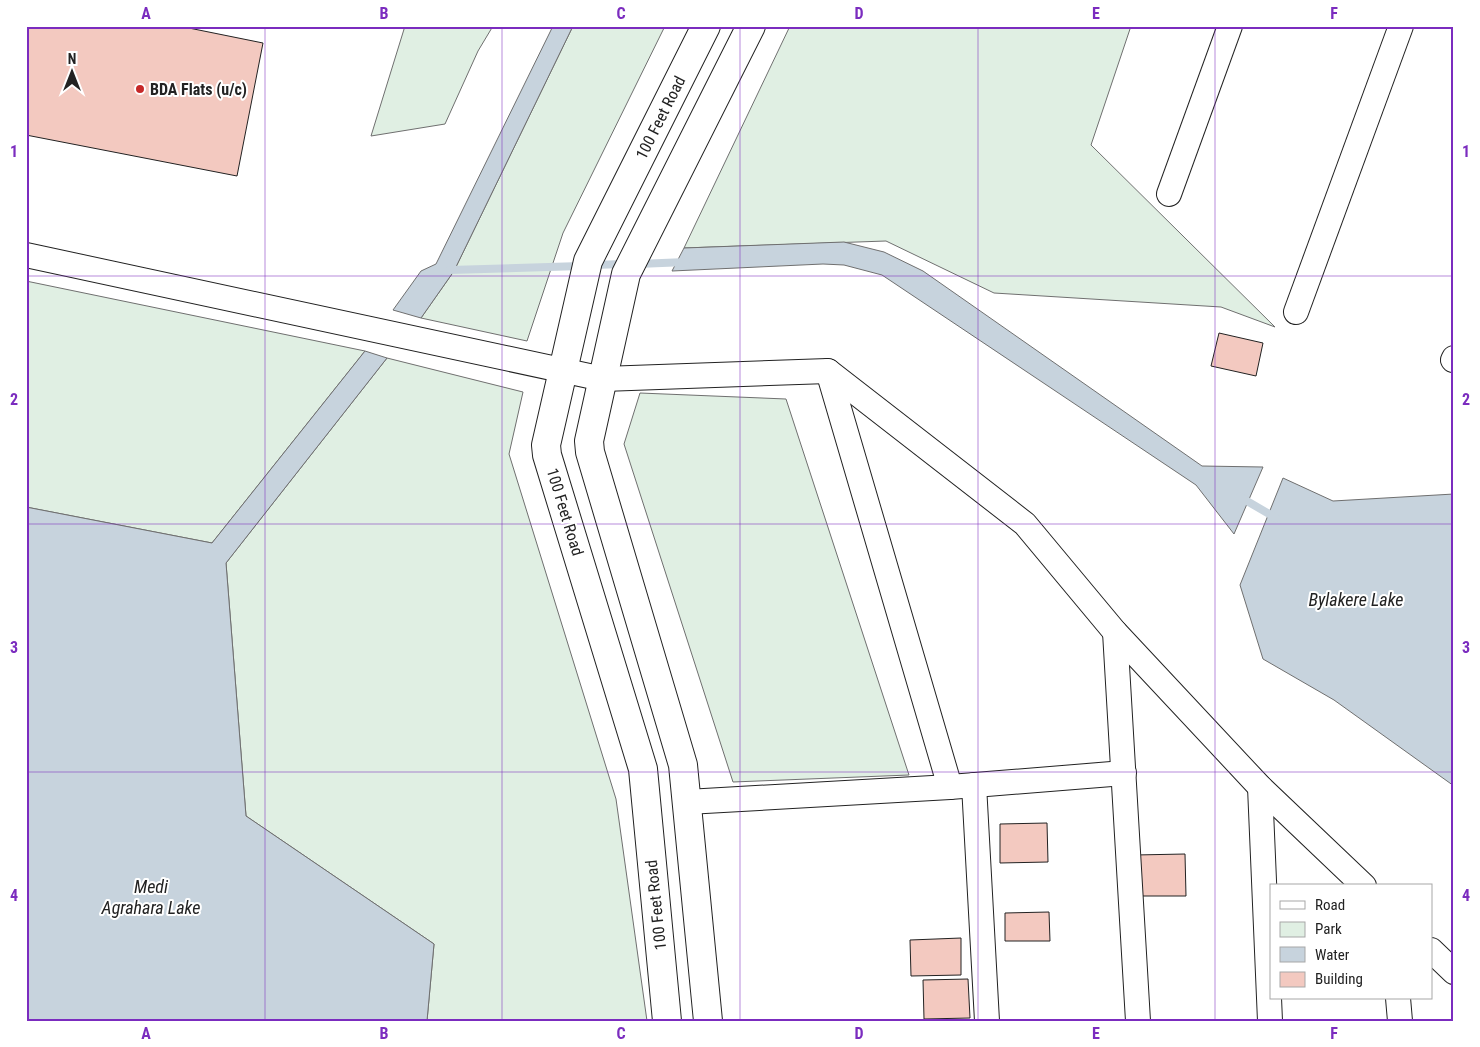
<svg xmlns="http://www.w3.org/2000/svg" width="1480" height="1047" font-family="'Roboto Condensed',sans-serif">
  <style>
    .green { fill: #e0efe3; stroke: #6f6f6f }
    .water { fill: #c7d3dd; stroke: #6f6f6f }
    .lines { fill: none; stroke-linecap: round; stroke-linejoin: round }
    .stream { stroke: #c7d3dd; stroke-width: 8 }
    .building { fill: #f3c9c0; stroke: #222 }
    .minor-casing { stroke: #222; stroke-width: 26 }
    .secondary-casing { stroke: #222; stroke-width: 30 }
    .minor { stroke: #fff; stroke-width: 24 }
    .secondary { stroke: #fff; stroke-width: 28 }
    .grid { fill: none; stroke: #7b2cbf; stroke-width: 1; stroke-opacity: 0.55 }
    .poi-dot { fill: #c62828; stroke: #fff; stroke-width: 2 }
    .labels { text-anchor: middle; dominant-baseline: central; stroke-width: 4; stroke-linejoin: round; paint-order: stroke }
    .poi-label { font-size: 16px; font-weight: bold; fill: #222; stroke: #fff; text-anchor: start }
    .street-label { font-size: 16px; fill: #222; stroke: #fff }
    .water-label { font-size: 18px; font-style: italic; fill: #222; stroke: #fff }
    .neatline { fill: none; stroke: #7b2cbf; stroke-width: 2 }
    .grid-label { font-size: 16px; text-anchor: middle; font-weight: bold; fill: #7b2cbf }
  </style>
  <rect width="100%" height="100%" fill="#fff"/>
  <g class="green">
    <path d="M405,26H493L478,51L445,124L371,136Z"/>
    <path d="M573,26H665L563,233L527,341L421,318L454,271Z"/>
    <path d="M790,26H1131L1091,145L1275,327L1221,307L994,293L886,241L684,248Z"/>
    <path d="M26,281L365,351L212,543L26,507Z"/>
    <path d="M387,358L523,392L509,454L616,799L647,1021H427L434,944L246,816L226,563Z"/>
    <path d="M640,393L786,399L909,775L733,782L624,444Z"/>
  </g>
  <g class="water">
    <path d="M553,26H573L454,271L421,318L393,310L421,271L436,264Z"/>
    <path d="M844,242L884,252L923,271L1202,466L1263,467L1234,534L1196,485L882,275L844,265L823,264L672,271L684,248Z"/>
    <path d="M365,351L387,358L226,563L246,816L434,944L427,1021H26V507L212,543Z"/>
    <path d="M1283,478L1333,501L1454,494V786L1334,700L1263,659L1240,585Z"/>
  </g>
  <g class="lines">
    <g class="stream">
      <path d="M638,264L686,262"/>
      <path d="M593,265L624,264"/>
      <path d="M450,270L581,266"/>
      <path d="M1240,497L1276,518"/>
    </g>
  </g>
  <g class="building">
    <path d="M26,26H179L263,43L237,176L26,135Z"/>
    <path d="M1219,333L1263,343L1256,376L1211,366Z"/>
    <path d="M1047,823L1048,862L1000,863V824Z"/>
    <path d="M1185,854L1186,896H1136L1135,855Z"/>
    <path d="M1049,912L1050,941H1005V913Z"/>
    <path d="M961,938V975L911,976L910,940Z"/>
    <path d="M968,979L970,1018L924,1019L923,980Z"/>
  </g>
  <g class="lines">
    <defs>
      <g id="minor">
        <path d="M1169,194L1230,26"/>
        <path d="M26,255L603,379L828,371L1025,524L1115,632L1260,787L1364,886"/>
        <path d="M1296,312L1401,26"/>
        <path d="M1453,360L1454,358"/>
        <path d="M828,371L950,787"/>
        <path d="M1115,632L1138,1021"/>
        <path d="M974,785L987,1021"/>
        <path d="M1260,787L1270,1021"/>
        <path d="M687,802L950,787L1124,773"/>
        <path d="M1431,950L1454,972"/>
        <path d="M1398,998L1400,1021"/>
      </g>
      <g id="secondary">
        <path id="s1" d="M667,1021L643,769L547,455L546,445L588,261L706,26"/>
        <path d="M708,1021L683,765L590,452L589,441L626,274L751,26"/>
      </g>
    </defs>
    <use href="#minor" class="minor-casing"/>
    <use href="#secondary" class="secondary-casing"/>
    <use href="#minor" class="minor"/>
    <use href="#secondary" class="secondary"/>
  </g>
  <path class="grid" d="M265,26V1021M502,26V1021M740,26V1021M978,26V1021M1215,26V1021M26,276H1454M26,524H1454M26,772H1454"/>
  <circle class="poi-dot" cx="140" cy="89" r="5"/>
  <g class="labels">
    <g class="poi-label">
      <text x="150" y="89">BDA Flats (u/c)</text>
    </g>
    <g class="street-label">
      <text stroke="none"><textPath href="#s1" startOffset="941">100 Feet Road</textPath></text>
      <text transform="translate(565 512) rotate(73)">100 Feet Road</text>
      <text transform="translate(656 905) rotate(-96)">100 Feet Road</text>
    </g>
    <g class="water-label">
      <text x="1356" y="599">Bylakere Lake</text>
      <text x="151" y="886">Medi<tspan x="151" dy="21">Agrahara Lake</tspan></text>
    </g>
  </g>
  <rect width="1480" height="1047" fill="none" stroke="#ffffff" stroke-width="55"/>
  <rect x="1270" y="884" width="162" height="115" fill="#ffffff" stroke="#a7a7a7"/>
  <rect x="1280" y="901" width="25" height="8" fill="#ffffff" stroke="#a7a7a7"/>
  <text x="1315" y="910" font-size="15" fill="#222222">Road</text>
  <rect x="1280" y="922" width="25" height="15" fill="#e0efe3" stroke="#a7a7a7"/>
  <text x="1315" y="934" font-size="15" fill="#222222">Park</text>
  <rect x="1280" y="947" width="25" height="15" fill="#c7d3dd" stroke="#a7a7a7"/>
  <text x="1315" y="960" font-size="15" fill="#222222">Water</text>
  <rect x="1280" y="972" width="25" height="15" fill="#f3c9c0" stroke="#a7a7a7"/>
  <text x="1315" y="984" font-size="15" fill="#222222">Building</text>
  <g transform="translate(72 72)" stroke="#ffffff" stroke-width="4" paint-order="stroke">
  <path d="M0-4L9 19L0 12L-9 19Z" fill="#222222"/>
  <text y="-8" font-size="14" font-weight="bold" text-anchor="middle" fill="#222222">N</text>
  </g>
  <rect x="28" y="28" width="1424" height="992" class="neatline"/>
  <g class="grid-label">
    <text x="146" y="19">A</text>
    <text x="384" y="19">B</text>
    <text x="621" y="19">C</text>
    <text x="859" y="19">D</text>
    <text x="1096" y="19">E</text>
    <text x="1334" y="19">F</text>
    <text x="14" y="157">1</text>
    <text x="1466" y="157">1</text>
    <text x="14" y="405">2</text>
    <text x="1466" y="405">2</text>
    <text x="14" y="653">3</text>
    <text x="1466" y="653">3</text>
    <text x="14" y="901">4</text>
    <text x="1466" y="901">4</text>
    <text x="146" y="1039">A</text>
    <text x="384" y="1039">B</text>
    <text x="621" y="1039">C</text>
    <text x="859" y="1039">D</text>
    <text x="1096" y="1039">E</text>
    <text x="1334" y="1039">F</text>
  </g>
</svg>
